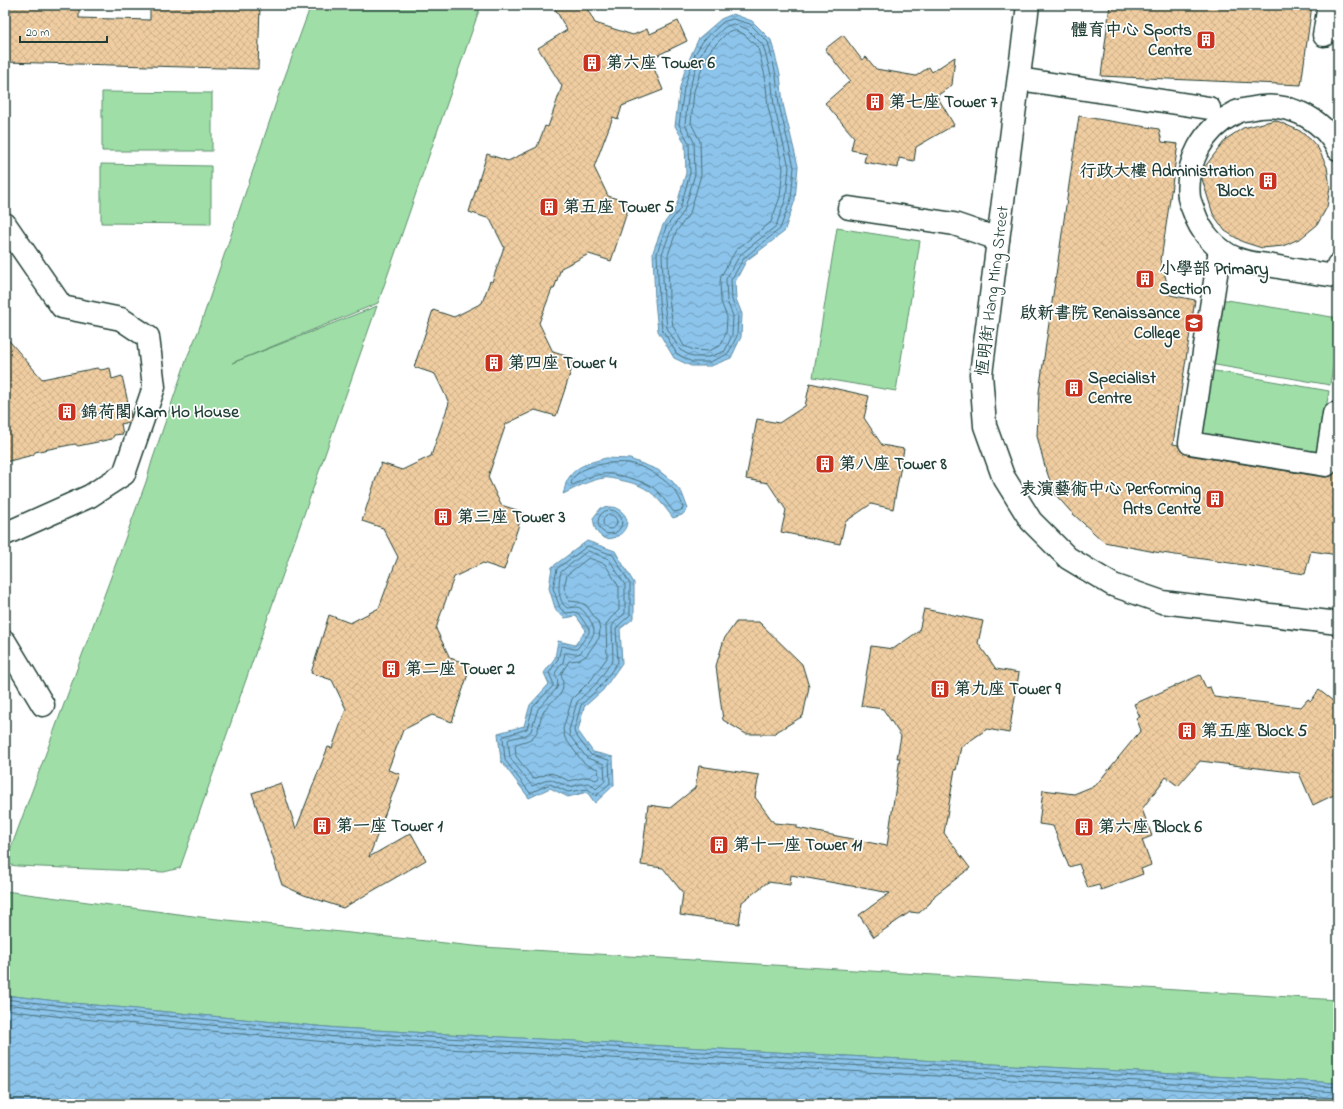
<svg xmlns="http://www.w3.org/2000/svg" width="1343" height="1109" font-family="'Indie Flower','LXGW WenKai TC',sans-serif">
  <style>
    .green { fill: #9fdfa7; stroke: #5f8e6e }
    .water { fill: url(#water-waves); stroke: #608ea2 }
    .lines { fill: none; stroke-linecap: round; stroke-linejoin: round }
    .shore { stroke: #4b737d; stroke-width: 1 }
    .building { fill: url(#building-cross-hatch); stroke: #1f3d34 }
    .minor-casing { stroke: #1f3d34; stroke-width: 25 }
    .minor { stroke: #fff; stroke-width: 22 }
    .labels { text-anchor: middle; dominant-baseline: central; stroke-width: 3.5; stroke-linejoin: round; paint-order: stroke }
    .poi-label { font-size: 17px; font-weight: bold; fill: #1f3d34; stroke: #fff; text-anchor: start }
    .street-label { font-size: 17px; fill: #1f3d34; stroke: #fff }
  </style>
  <defs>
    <pattern id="water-waves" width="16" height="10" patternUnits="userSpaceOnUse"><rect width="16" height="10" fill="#8cc4eb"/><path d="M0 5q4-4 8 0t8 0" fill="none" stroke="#72a0bf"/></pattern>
    <pattern id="building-cross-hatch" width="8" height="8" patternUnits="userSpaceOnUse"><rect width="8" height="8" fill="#f0cda1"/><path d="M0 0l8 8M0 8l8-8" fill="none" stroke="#cdb18b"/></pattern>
  </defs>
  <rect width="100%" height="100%" fill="#fff"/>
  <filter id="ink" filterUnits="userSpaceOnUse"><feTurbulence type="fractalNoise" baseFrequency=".025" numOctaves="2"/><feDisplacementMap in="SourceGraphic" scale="8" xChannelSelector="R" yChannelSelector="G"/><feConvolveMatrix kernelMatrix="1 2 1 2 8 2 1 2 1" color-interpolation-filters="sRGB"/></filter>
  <g filter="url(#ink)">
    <g class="green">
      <path d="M311,5H481L378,303L232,363L377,306L180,868L164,872L17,866L5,864L146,482L152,461L188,355L198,332L284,79Z"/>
      <path d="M102,92L212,93V151H102Z"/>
      <path d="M101,164L211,166V224L101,223Z"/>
      <path d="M837,228L920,241L896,391L813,377Z"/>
      <path d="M1221,299L1338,318V336L1330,385L1210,364Z"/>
      <path d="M1209,370L1329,391L1318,456L1198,436Z"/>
      <path d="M5,891L208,918L483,947L1338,1000V1083L338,1028L73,1003L5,995Z"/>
    </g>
    <g class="water">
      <path d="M733,14L752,21L771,40L780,74L783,104L798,166L795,200L784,232L746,261L735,282L736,299L742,314L741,337L731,358L711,366H691L674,358L658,331L655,301L653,252L663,225L676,207L686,173L685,143L675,126L680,87L685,70L692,53L699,38L721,19Z"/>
      <path d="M606,458L630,459L658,470L672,481L682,493L688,509L682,515L673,518C656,495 648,485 619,480C614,479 608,477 604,478C589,480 576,488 563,494C565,490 565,483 568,479C576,465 592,462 606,458Z"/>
      <path d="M614,507C616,508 620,510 622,512C639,527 607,552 596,530C594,527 594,521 593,518L601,508Z"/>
      <path d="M587,541L615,551L634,583V618L620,629L622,663L603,690L584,707L578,731L593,752L613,757L614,785L595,803L587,792L568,797L550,788L529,798L501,761L498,733L524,726L530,705L549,684L544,673L555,658L558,641L575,645L586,630L576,616L565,618L556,611L549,588L552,567Z"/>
      <path d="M5,995L73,1003L338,1028L1338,1083V1104H5Z"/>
    </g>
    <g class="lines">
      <g class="shore">
        <path d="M733,19L750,24L768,42L776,75L779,105L794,167L791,199L780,229L744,258L731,280L732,300L738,315L737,336L728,354L710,362H692L677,354L662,329L659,300L657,253L666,227L680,209L690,173L689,143L679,125L684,88L695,54L703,41L723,22Z"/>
        <path d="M734,24L747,29L763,45L771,75L774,106L789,167L786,198L776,226L740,255L726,279L727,301L733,316L732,335L725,351L709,357H693L680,350L667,328L664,300L662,254L671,230L684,211L695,174L694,142L685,124L689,89L700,56L707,44L725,27Z"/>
        <path d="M734,30L744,34L758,48L765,76L768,107L783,168L780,197L771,222L736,250L721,276L720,282L721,302L727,317L726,333L720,346L708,351L694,350L684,346L673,326L669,299L668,255L676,232L690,213L701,175L700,141L691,123L694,91L705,59L712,48L728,32Z"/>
        <path d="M607,463C614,463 622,462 629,463C649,467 681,487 683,509L679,511L674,512C667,504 661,493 651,486C643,481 612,472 603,474C593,475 582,480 573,485L571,484C574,469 594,466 607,463Z"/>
        <circle cx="610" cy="522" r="12"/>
        <circle cx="610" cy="522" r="7"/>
        <path d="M588,546L613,555L630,584V615L618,626L616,629L618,662L600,687L581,705L574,730L575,734L591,755L609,760L610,783L596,796L588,789L568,792L550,784L530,793L505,760L503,737L504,736L527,729L533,707L553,686V682L549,673L558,659L561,647L563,646L573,649H577L589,633V629L578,613L575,612L566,613L560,608L553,588L557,569Z"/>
        <path d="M588,551L609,559L625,585V613L614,623L612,627L613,660L596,684L577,702L569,730L570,736L587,758L604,764L605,781L596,789L591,784L587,783L569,787L550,779L532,786L510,758L508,741L509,739L526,735L531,731L538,709L557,688L558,682L555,673L563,662L565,653C570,652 575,656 580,653C584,650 594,636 594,632C595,626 585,611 580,608C576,606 572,608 567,608C557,601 558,582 561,572Z"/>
        <path d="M589,558L605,564L619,587V610L610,619L606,625L607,658L591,680L572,699L563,729L565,738L582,761L587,765L598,769L599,778L596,780L587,777L569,781L557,775L551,773L533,779L516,756L515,745C521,741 529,742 534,736C540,730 539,720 543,713C551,696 569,699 561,674L569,661L579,660L586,656L599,638L600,630L598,622L586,605L579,602L569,601L564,587L567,575Z"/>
        <path d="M5,999L73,1007L337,1032L1338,1087"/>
        <path d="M5,1004L72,1012L337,1037L1338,1092"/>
        <path d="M5,1010L72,1018L337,1043L1338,1098"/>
      </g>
    </g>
    <g class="building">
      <path d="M5,5H79V18L150,20V5H260L258,69L5,62Z"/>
      <path d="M553,5H585L595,23L633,35L647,29L650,34L678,21L687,41L650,59L663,90L622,106L618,119L613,117L594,167L608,196L630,203L611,261L589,254L561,268L554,289H552L539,323L553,352L575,359L556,416L535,410L506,424L488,477L501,505L523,512L504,570L483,563L454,577L439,619L436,629L450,658L471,665L452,722L432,715L403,730L388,770L400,774L369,857L411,833L426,860L343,908L304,895L282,885L252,793L281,783L296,829L328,747L332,748L346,709L332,680L311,673L329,615L350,623L379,608L394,567L398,557L383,528L362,521L381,463L402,470L431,456L449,403L435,374L414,367L433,310L454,317L482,303L490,281L492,282L504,247L490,219L469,212L487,154L508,161L537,147L545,126L548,127L562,86L538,48L567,30Z"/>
      <path d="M1110,5H1312L1301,85L1101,76Z"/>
      <path d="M843,35L862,60L866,57L876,69L916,76L929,67L932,72L955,57L952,85L937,96L954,125L916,147L914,161L899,158L898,168L864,162L866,153L851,150L854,137L825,103L850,81L825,49Z"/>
      <path d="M1079,116L1159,129L1162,142L1178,144L1161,260L1170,295L1195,300L1173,444L1178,445L1182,452L1188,455L1324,477L1331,476L1336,472H1338V555L1311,551L1305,574L1155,552L1104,542L1072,513L1054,493L1044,463L1037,436L1039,392Z"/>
      <path d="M1275,120L1300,131L1310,139L1318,148L1327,167L1330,187L1327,207L1317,225L1301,238L1283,246L1262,248L1243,242L1225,231L1213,214L1202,179L1204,168L1226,139L1243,128Z"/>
      <path d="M5,336L42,379L97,368L101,370L110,368L112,379L122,376L131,416L129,422L121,424L123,434L114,435L112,439L78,446L75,444L44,450L35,452L33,455L5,462Z"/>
      <path d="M810,383L869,396L864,418L882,445L904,449L893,509L871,504L845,522L840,544L781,532L786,510L768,483L746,479L757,419L779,423L805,406Z"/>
      <path d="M924,609L983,621L978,643L996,669L1019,673L1009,733L987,729L961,747L956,770L955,769L944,833L970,868L935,895L930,903L919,913L910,912L874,937L859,915L890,893L791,875L790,885L768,882L742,902L739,924L680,915L683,893L663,868L641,865L648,805L670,808L695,788L699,766L759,775L755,797L774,823L797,825V828L887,846L900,758H897L901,736L883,709L861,706L871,646L893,649L919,631Z"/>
      <path d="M736,622H759L802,664L809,687L803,716L773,734H746L723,720L716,666L724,639Z"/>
      <path d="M1200,675L1206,688L1210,687L1214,697L1301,707L1308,699L1311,701L1319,690L1338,705V793L1313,805L1299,773L1200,761L1178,786L1166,777L1142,809L1152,836L1142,840L1151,865L1141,869L1143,874L1101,890L1099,885L1088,888L1079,864L1069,867L1053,826L1039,824L1043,790L1074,794L1096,785L1141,730L1136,718L1140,717L1134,704Z"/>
    </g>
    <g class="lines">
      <defs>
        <g id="minor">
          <path d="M1028,5L981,374L985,426L1003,476L1031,521L1068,558L1113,585L1162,602L1338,623"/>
          <path d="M1324,35L1329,5"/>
          <path d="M1019,79L1209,108"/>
          <path d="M1338,149C1321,116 1285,100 1249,109C1245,110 1239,110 1235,113C1203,129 1185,162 1189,198C1190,202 1192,207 1194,212C1200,231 1216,250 1235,258C1245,263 1262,264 1273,266C1294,270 1315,273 1336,276L1338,265"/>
          <path d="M849,208L954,224L998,239"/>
          <path d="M5,224L62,307L121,319L148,337L154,387L124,474L90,496L5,534"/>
          <path d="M1220,249L1190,443L1326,465L1334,414L1338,415"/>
          <path d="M5,642L43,705"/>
        </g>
      </defs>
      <use href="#minor" class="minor-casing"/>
      <use href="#minor" class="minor"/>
    </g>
  </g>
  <defs>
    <symbol id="building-square" viewBox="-11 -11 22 22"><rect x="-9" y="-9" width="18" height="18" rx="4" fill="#c8321e" stroke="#fff"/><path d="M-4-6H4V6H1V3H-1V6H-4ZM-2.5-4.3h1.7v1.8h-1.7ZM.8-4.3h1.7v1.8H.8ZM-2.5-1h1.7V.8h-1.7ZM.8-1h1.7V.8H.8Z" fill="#fff"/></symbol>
    <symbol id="school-square" viewBox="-11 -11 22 22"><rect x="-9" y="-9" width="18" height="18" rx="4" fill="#c8321e" stroke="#fff"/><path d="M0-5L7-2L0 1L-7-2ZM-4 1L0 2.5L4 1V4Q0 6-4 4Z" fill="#fff"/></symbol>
  </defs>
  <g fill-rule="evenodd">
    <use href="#building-square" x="1195" y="29" width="22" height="22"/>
    <use href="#building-square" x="581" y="52" width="22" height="22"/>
    <use href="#building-square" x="864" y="91" width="22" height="22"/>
    <use href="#building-square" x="1257" y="170" width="22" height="22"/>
    <use href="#building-square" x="538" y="196" width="22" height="22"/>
    <use href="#building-square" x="1134" y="268" width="22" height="22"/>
    <use href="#school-square" x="1183" y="312" width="22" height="22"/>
    <use href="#building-square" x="483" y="352" width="22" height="22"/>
    <use href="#building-square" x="1063" y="377" width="22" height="22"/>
    <use href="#building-square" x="56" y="401" width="22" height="22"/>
    <use href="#building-square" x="814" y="453" width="22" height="22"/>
    <use href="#building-square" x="1204" y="488" width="22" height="22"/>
    <use href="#building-square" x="432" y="506" width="22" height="22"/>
    <use href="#building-square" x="380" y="658" width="22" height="22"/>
    <use href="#building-square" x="929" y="678" width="22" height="22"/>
    <use href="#building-square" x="1176" y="720" width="22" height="22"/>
    <use href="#building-square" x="311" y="815" width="22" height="22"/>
    <use href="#building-square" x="1073" y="816" width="22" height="22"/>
    <use href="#building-square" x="708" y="834" width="22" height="22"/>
  </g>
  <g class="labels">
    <g class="poi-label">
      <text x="1192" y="30" text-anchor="end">體育中心 Sports<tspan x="1192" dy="20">Centre</tspan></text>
      <text x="606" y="63">第六座 Tower 6</text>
      <text x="889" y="102">第七座 Tower 7</text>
      <text x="1254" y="171" text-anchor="end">行政大樓 Administration<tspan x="1254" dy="20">Block</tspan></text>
      <text x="563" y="207">第五座 Tower 5</text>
      <text x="1159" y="269">小學部 Primary<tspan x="1159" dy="20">Section</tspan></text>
      <text x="1180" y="313" text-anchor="end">啟新書院 Renaissance<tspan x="1180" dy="20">College</tspan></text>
      <text x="508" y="363">第四座 Tower 4</text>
      <text x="1088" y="378">Specialist<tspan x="1088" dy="20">Centre</tspan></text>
      <text x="81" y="412">錦荷閣 Kam Ho House</text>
      <text x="839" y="464">第八座 Tower 8</text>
      <text x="1201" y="489" text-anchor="end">表演藝術中心 Performing<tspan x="1201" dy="20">Arts Centre</tspan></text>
      <text x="457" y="517">第三座 Tower 3</text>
      <text x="405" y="669">第二座 Tower 2</text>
      <text x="954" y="689">第九座 Tower 9</text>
      <text x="1201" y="731">第五座 Block 5</text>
      <text x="336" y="826">第一座 Tower 1</text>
      <text x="1098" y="827">第六座 Block 6</text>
      <text x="733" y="845">第十一座 Tower 11</text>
    </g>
    <g class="street-label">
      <text transform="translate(993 291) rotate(-83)">恆明街 Hang Ming Street</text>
    </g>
  </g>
  <rect width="1343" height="1109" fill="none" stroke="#fff" stroke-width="20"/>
  <rect x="10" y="10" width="1323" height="1089" fill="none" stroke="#1f3d34" stroke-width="1.5" filter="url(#ink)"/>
  <path d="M20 36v6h87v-6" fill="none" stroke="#1f3d34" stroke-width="2"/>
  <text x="26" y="36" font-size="12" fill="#1f3d34" stroke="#ffffff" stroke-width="3" paint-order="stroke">20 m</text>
</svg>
